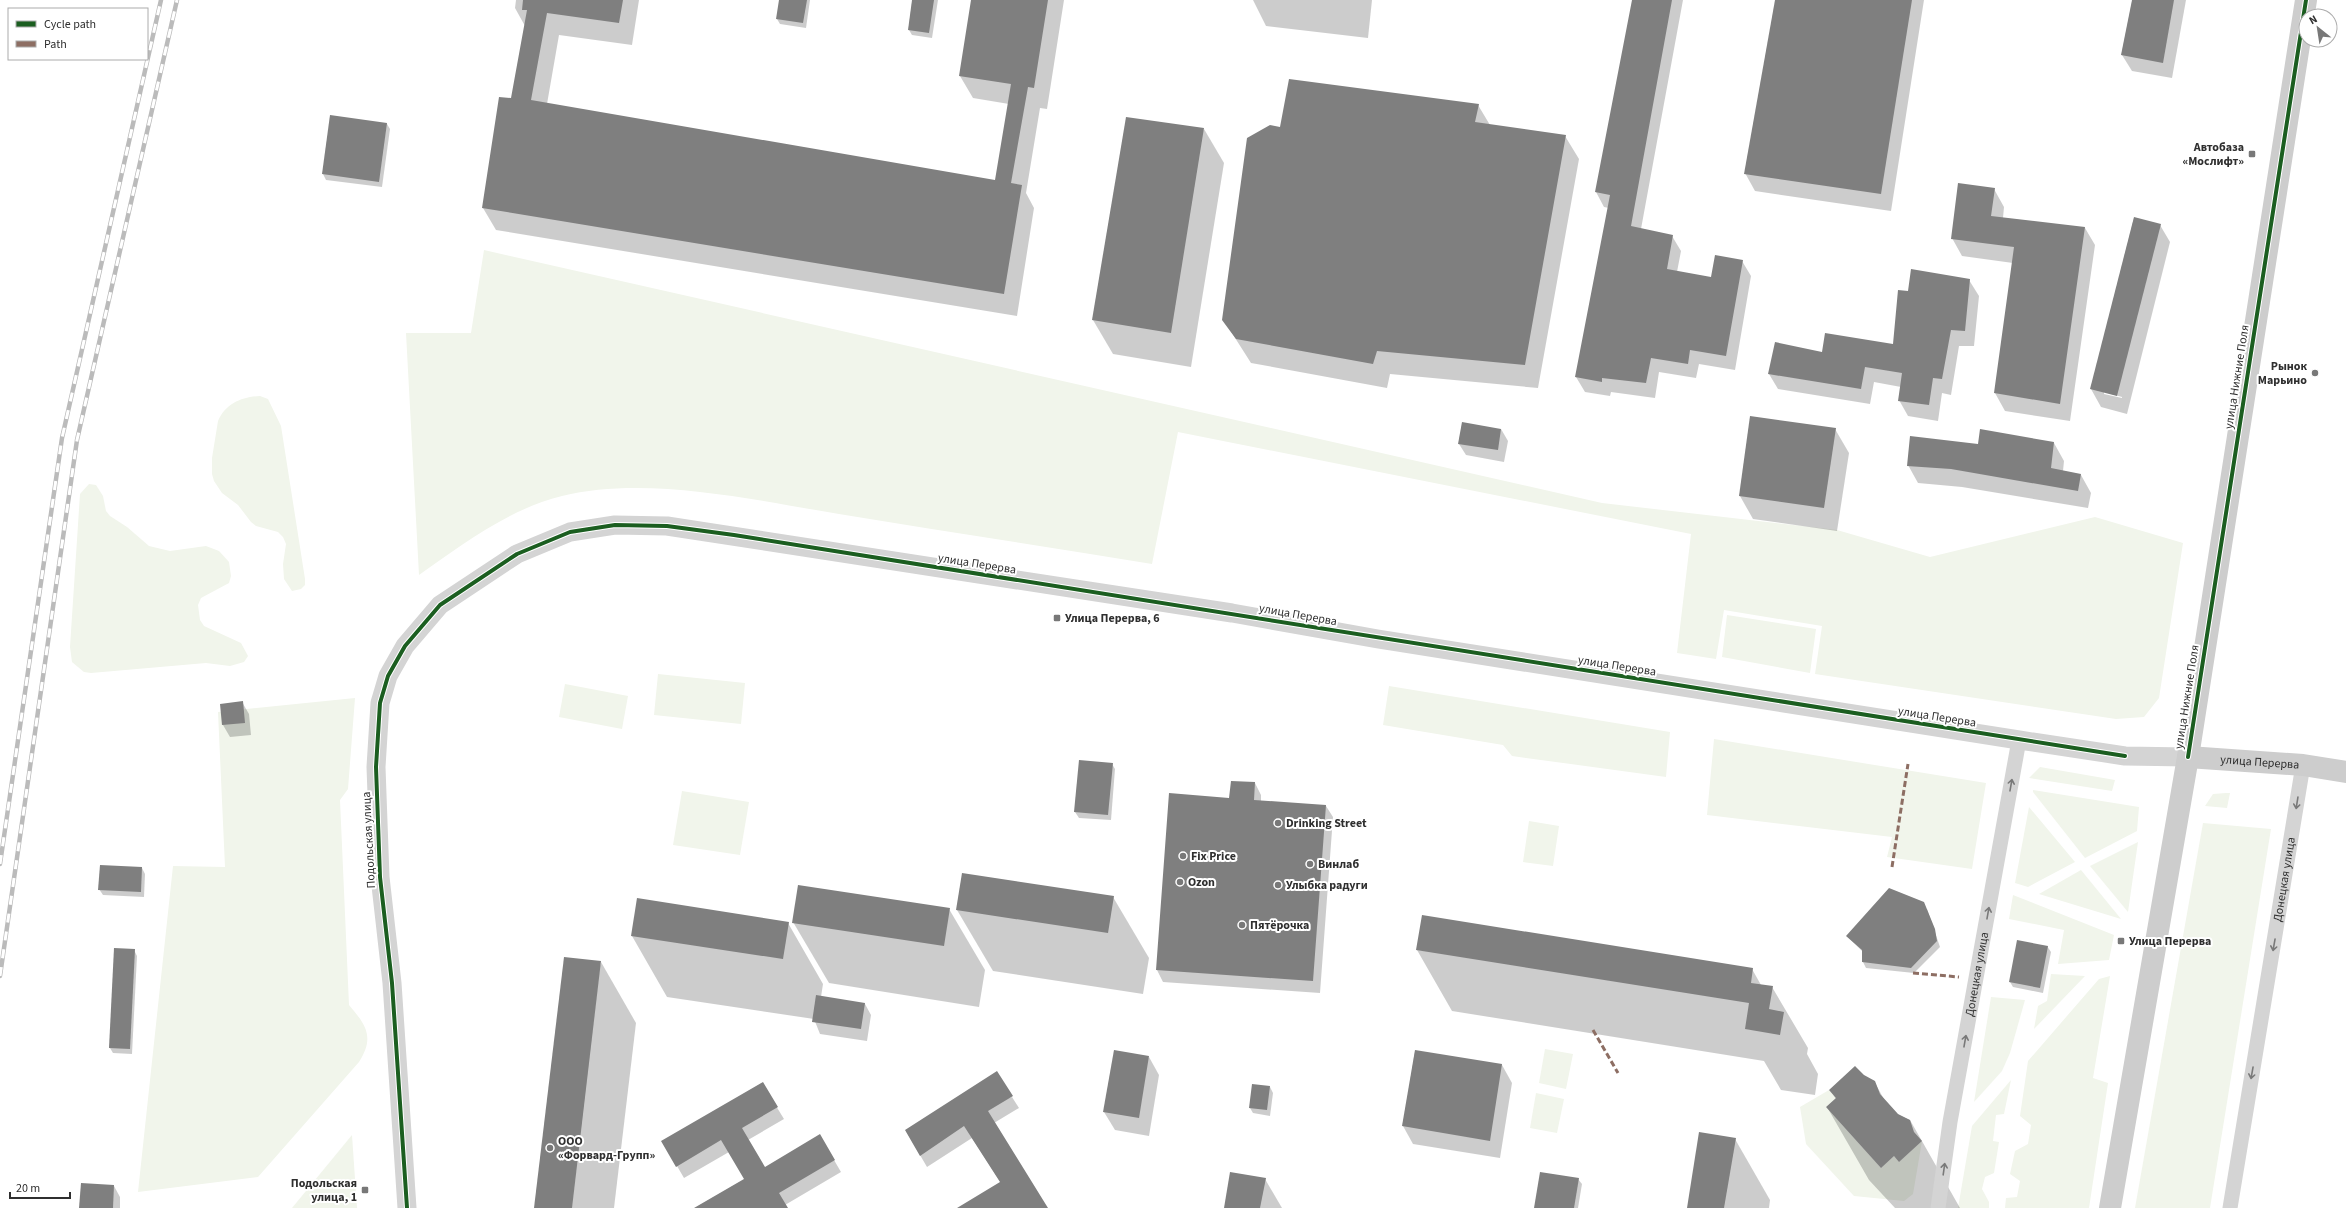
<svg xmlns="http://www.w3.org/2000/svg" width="2346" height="1208" font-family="'Source Sans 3',sans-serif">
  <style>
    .green { fill: #f1f5eb }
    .shadow { fill: #0003; fill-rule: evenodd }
    .building { fill: #7f7f7f }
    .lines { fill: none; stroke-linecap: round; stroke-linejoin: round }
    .minor { stroke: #d4d4d4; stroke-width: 15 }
    .tertiary { stroke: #d4d4d4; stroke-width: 19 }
    .secondary { stroke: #cdcdcd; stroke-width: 22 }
    .rail-casing { stroke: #bbb; stroke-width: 4.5 }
    .rail { stroke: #fff; stroke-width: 3; stroke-dasharray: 9; stroke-linecap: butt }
    .quiet { stroke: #8d6e63; stroke-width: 3; stroke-dasharray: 6 3; stroke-linecap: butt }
    .cycleway-casing { stroke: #fff; stroke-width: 6 }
    .cycleway { stroke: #1b5e20; stroke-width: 4 }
    .oneway { stroke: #797979 }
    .poi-dot { fill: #787878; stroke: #fff; stroke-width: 1.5 }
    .labels { text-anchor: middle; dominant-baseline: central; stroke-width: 4; stroke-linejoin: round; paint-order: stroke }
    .poi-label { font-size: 12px; font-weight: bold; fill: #2f2f2f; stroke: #fff; text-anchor: start }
    .street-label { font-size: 12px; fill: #2f2f2f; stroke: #fff }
  </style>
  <rect width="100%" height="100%" fill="#fff"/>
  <g class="green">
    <path d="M484,250L1602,503L1837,530L1930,557L2095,517L2183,543L2159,698L2144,717L2116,719L1815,674L1822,626L1724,610L1716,659L1677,653L1691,534L1178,432L1152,564C1047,547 943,531 839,514C753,500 647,475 562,496C509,509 463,544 419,575L406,333H471Z"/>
    <path d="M260,396L268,399L281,426L305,579V585L301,589L292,591L284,579L283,564L286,544L283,537L278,532L256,526L251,522L238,505L222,493L214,481L212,474V458L218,421C226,403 242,397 260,396Z"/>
    <path d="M89,484L96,485L103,496L106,511L110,516L127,527L149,546L170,551L206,546L219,551L229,562L231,576L229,583L201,598L198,605L200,620L204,626L241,643L248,656L244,662L230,666L206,663L91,673L84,672L72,662L70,647L80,494Z"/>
    <path d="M1727,615L1816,629L1810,673L1722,657Z"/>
    <path d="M658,674L745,683L741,724L654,715Z"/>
    <path d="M565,684L628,696L622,729L559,717Z"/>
    <path d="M1389,686L1670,732L1666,777L1512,756L1503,745L1383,725Z"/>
    <path d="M355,698L348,789L340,800L349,1005C366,1025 375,1037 359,1062L258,1177L138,1192L173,866L225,867L218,712Z"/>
    <path d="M1714,739L1986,783L1972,869L1887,857L1892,837L1707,815Z"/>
    <path d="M2040,767L2115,780L2112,791L2029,778Z"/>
    <path d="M2033,790L2139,807L2137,831L2085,858L2033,792Z"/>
    <path d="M682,791L749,802L740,855L673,845Z"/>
    <path d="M2226,793H2230L2227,808L2205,806L2213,794Z"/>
    <path d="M2029,807L2075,862L2028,887L2015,883Z"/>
    <path d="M1529,821L1559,826L1553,866L1523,862Z"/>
    <path d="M2203,823L2271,829L2210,1208H2135Z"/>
    <path d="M2138,842L2128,912L2090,866Z"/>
    <path d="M2081,870L2121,919L2039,894Z"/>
    <path d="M2013,895L2114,935L2109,960L2058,964L2064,930L2009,919Z"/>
    <path d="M2051,974L2085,976L2034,1029L2038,1006L2047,1001Z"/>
    <path d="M2110,976L2093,1078L2108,1083L2089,1208H2005L2006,1198L2017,1197L2020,1181L2010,1174L2015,1151L2028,1144L2031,1125L2020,1116L2028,1061L2099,979Z"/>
    <path d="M1991,997L2025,1000L2010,1053L2002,1071L1974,1102Z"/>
    <path d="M1545,1049L1573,1054L1566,1089L1539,1083Z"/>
    <path d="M2011,1080L2004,1114L1996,1115L1993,1141L1999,1142L1994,1173L1985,1177L1982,1189L1989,1202V1208H1958L1972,1126Z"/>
    <path d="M1829,1090L1836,1098L1826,1107L1881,1168L1894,1156L1899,1162L1922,1141L1913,1194L1904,1201L1854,1196L1806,1144L1800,1107Z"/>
    <path d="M1536,1093L1564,1099L1557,1133L1530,1128Z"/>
    <path d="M352,1135L357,1208H292Z"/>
  </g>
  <g class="shadow">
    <path d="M516,0H639L632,45L559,35L547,104L996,181L1009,104L973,98L960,76L972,0H1064L1047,109L1040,108L1026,193L1034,208L1017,316L496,230L483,208L512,99L525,26L515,8Z"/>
    <path d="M780,0H810L806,28L780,24L777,19Z"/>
    <path d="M913,0H938L932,38L912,35L909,30Z"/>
    <path d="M1253,0H1372L1368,38L1266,26Z"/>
    <path d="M1633,0H1683L1641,229L1672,236L1681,251L1677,272L1712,278L1742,261L1751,276L1735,370L1699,364L1696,378L1659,372L1655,398L1611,392L1610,396L1585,392L1576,377L1609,208L1604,207L1596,192Z"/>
    <path d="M1776,0H1924L1891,211L1755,191L1745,173Z"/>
    <path d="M2133,0H2186L2172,78L2132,71L2122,55Z"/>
    <path d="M1478,105L1490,125L1565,136L1579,159L1538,388L1390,374L1387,388L1251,363L1223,319L1281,128Z"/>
    <path d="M331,116L387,124L390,129L382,187L326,180L323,174Z"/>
    <path d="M1204,129L1224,163L1191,367L1113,354L1093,320Z"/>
    <path d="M1994,189L2004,207L2003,218L2085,228L2095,245L2070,421L2005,411L1995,393L2013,263L1962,256L1952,238Z"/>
    <path d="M2134,218L2160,225L2170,242L2127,414L2101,407L2091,389ZM2104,392L2122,397V398L2104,394Z"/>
    <path d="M1969,280L1979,296L1974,346H1959L1951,395L1942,393L1938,421L1908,416L1899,400L1901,387L1874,382L1870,404L1778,389L1769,374L1823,353L1894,345L1908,292Z"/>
    <path d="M1501,429L1508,441L1504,462L1466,455L1459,444Z"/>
    <path d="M1835,429L1849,453L1837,531L1753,519L1740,496Z"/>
    <path d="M2054,443L2064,461L2063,471L2081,475L2091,493L2088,508L1962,487L1918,483L1908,465L1979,445Z"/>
    <path d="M242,702L249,714L251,735L230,737L223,725L221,705Z"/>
    <path d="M1112,764L1115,769L1111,820L1079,818L1075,812Z"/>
    <path d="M1255,783L1261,795V801L1326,806L1333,817L1320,993L1163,982L1157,970L1230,799Z"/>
    <path d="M142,868L145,874L144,897L103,895L99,889Z"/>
    <path d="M1113,897L1149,958L1143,994L993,971L957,910Z"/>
    <path d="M949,909L985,970L979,1007L829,983L793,922Z"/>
    <path d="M1927,909L1940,947L1914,973L1866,968L1863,962V952L1847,936Z"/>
    <path d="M788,923L823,984L821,997L865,1004L871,1015L867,1041L820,1034L814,1019L667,997L632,936Z"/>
    <path d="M2047,946L2051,952L2043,993L2013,987L2010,982Z"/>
    <path d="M134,950L137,956L132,1054L113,1053L110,1048Z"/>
    <path d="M1417,950L1752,969L1761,985L1772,987L1808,1048L1807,1054L1818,1074L1815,1095L1781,1090L1764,1061L1452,1011Z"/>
    <path d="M601,962L636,1023L614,1208H535Z"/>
    <path d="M1415,1051L1502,1065L1512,1083L1500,1158L1413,1144L1403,1126Z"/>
    <path d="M1149,1057L1159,1075L1149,1136L1115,1130L1104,1112Z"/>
    <path d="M1864,1076L1874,1081L1886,1103L1898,1115L1910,1120L1960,1208H1895L1869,1180L1827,1107L1836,1099L1830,1090Z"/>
    <path d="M762,1083L784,1119L748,1140L764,1168L820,1136L841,1172L785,1205L787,1208H695L745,1179L729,1152L684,1178L663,1142Z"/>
    <path d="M1253,1085L1270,1087L1273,1093L1270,1116L1253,1113L1250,1108Z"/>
    <path d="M1012,1097L1019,1108L994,1123L1047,1208H959L1001,1183L972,1138L927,1167L906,1131Z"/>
    <path d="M1735,1139L1770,1200L1769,1208H1688Z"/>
    <path d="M1265,1179L1282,1208H1225Z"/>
    <path d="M1578,1179L1582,1184L1578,1208H1535Z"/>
    <path d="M114,1186L120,1197V1208H80Z"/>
  </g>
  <g class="building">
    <path d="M523,0H623L619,23L547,13L531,100L995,180L1011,84L959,76L971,0H1048L1034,88L1028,87L1011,183L1022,185L1004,294L482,208L499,97L511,98L527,10H522Z"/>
    <path d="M779,0H807L803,23L776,19Z"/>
    <path d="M912,0H934L929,33L908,30Z"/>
    <path d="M1632,0H1672L1631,226L1673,235L1667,269L1711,277L1715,255L1743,260L1726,356L1690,350L1688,364L1651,358L1646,383L1602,378V382L1575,377L1610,195L1595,192Z"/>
    <path d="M1775,0H1912L1881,194L1744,174Z"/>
    <path d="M2132,0H2174L2163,63L2121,55Z"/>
    <path d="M1289,79L1479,104L1475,122L1566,135L1525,365L1377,351L1373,364L1236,339L1222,320L1247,138L1270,125L1280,127Z"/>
    <path d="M330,115L387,123L379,182L322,174Z"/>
    <path d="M1126,117L1204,128L1171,333L1092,320Z"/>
    <path d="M1958,183L1995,188L1991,216L2085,227L2060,404L1994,393L2014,247L1951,239Z"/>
    <path d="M2134,217L2161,224L2117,396L2090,389Z"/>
    <path d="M1911,269L1970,279L1965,331L1951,330L1942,379L1933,378L1929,405L1898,401L1902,373L1865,367L1861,389L1768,374L1775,342L1822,352L1825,333L1893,344L1898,290L1908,291Z"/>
    <path d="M1750,416L1836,428L1824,508L1739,496Z"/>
    <path d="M1462,422L1501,429L1498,450L1458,444Z"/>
    <path d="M1980,429L2054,442L2051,468L2081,474L2078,491L1951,469L1907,466L1910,436L1978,444Z"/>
    <path d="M243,701L245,723L222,725L220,704Z"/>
    <path d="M1079,760L1113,763L1108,815L1074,812Z"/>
    <path d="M1231,781L1255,782L1254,800L1326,805L1313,981L1156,970L1169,793L1229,798Z"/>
    <path d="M100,865L142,867L141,892L98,890Z"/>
    <path d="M962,873L1114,896L1108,933L956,910Z"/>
    <path d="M798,885L950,908L944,946L792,923Z"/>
    <path d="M1889,888L1924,902L1935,929L1937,941L1911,968L1862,962V950L1846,936Z"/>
    <path d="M637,898L789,922L783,959L631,936Z"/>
    <path d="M1422,915L1753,968L1751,983L1773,986L1769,1009L1784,1012L1780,1035L1745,1029L1749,1003L1416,950Z"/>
    <path d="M2017,940L2048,946L2040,988L2009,982Z"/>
    <path d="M114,948L135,949L130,1049L109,1048Z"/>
    <path d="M564,957L601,961L572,1208H534Z"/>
    <path d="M816,995L865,1003L861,1029L812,1022Z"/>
    <path d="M1114,1050L1149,1056L1139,1118L1103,1112Z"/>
    <path d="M1415,1050L1502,1064L1490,1141L1402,1126Z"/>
    <path d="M1855,1066L1864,1075L1875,1081L1880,1094L1898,1114L1910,1120L1914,1132L1922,1141L1899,1162L1894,1156L1881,1168L1826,1107L1836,1098L1829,1090Z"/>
    <path d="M997,1071L1013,1096L988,1111L1048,1208H957L1000,1182L964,1126L920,1156L905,1130Z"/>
    <path d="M763,1082L778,1107L742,1128L765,1167L820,1134L835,1160L779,1193L788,1208H694L744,1179L721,1140L676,1167L661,1141Z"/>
    <path d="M1252,1084L1270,1086L1267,1110L1249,1108Z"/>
    <path d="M1699,1132L1736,1138L1724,1208H1687Z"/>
    <path d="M1230,1172L1266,1178L1260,1208H1224Z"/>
    <path d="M1540,1172L1579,1178L1574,1208H1534Z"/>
    <path d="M81,1183L114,1185L113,1208H79Z"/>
  </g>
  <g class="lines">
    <g class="minor">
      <path id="s1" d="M1938,1208L1950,1122L2019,740"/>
      <path id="s2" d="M2230,1208L2303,765"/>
    </g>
    <path class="tertiary" d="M407,1208L392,983L380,877L376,767L380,703L388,676L405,646L440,605L517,554L570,532L615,525L667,526L1232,613L1378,639L2019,740L2125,756L2188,757"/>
    <g class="secondary">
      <path id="s3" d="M2188,757L2303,765L2346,772"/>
      <path d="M2110,1208L2188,757L2306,0"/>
    </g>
    <defs>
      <g id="rail">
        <path d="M0,864L62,438L161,0"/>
        <path d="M0,976L77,440L177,0"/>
      </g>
    </defs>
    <use href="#rail" class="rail-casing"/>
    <use href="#rail" class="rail"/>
    <g class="quiet">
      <path d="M1892,867L1908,764"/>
      <path d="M1913,973L1959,977"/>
      <path d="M1593,1030L1618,1073"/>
    </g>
    <defs>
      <g id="cycleway">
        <path d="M2188,757L2306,0"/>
        <path d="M407,1208L392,983L380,877L376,767L380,703L388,676L405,646L440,605L517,554L570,532L615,525L667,526L734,535L2125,756"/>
      </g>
    </defs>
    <use href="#cycleway" class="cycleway-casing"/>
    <use href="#cycleway" class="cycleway"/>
  </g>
  <defs><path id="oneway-shaft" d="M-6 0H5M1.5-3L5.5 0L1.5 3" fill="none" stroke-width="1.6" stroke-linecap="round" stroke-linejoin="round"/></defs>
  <g class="oneway">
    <use href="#oneway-shaft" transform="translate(2011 785) rotate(-80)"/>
    <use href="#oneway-shaft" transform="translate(2297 803) rotate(99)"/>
    <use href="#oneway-shaft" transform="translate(1988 913) rotate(-80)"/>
    <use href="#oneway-shaft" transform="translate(2274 945) rotate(100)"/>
    <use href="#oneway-shaft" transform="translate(1965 1041) rotate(-80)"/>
    <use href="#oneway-shaft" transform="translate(2252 1073) rotate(100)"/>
    <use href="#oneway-shaft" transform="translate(1944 1169) rotate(-82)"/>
  </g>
  <g class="poi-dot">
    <rect x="2248" y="150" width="8" height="8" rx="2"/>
    <circle cx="2315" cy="373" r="4"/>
    <rect x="1053" y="614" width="8" height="8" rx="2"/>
    <circle cx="1278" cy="823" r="4"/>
    <circle cx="1183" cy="856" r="4"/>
    <circle cx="1310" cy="864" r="4"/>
    <circle cx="1180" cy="882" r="4"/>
    <circle cx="1278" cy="885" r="4"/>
    <circle cx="1242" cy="925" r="4"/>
    <rect x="2117" y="937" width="8" height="8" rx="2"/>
    <circle cx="550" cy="1148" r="4"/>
    <rect x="361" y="1186" width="8" height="8" rx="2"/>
  </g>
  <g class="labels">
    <g class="poi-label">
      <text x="2244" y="147" text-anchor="end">Автобаза<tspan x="2244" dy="14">«Мослифт»</tspan></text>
      <text x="2307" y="366" text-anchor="end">Рынок<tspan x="2307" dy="14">Марьино</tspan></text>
      <text x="1065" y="618">Улица Перерва, 6</text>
      <text x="1286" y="823">Drinking Street</text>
      <text x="1191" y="856">Fix Price</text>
      <text x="1318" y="864">Винлаб</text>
      <text x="1188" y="882">Ozon</text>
      <text x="1286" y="885">Улыбка радуги</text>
      <text x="1250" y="925">Пятёрочка</text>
      <text x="2129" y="941">Улица Перерва</text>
      <text x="558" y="1141">ООО<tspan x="558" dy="14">«Форвард-Групп»</tspan></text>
      <text x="357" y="1183" text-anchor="end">Подольская<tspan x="357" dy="14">улица, 1</tspan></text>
    </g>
    <g class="street-label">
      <text transform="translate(2237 377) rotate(-81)">улица Нижние Поля</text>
      <text transform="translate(977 564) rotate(9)">улица Перерва</text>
      <text transform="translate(1298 615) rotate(10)">улица Перерва</text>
      <text transform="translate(1617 666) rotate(9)">улица Перерва</text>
      <text transform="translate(2187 697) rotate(-81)">улица Нижние Поля</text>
      <text transform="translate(1937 717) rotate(9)">улица Перерва</text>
      <text stroke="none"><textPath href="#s3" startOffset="72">улица Перерва</textPath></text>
      <text transform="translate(369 840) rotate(-93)">Подольская улица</text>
      <text stroke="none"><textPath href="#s2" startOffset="333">Донецкая улица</textPath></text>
      <text stroke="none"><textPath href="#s1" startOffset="237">Донецкая улица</textPath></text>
    </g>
  </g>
  <rect x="8" y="8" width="140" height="52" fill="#ffffff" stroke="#acacac"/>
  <rect x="16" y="21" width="20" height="6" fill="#1b5e20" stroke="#acacac"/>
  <text x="44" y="28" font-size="12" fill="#2f2f2f">Cycle path</text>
  <rect x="16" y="41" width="20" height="6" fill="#8d6e63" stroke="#acacac"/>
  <text x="44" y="48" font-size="12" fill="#2f2f2f">Path</text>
  <g transform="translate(2318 28) rotate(330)"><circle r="19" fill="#ffffff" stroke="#acacac"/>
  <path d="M0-3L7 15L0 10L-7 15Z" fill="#787878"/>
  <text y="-6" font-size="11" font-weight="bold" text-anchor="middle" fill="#2f2f2f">N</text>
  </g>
  <path d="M10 1192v6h60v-6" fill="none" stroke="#2f2f2f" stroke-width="2"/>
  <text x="16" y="1192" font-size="12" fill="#2f2f2f" stroke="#ffffff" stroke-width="3" paint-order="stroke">20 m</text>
</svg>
